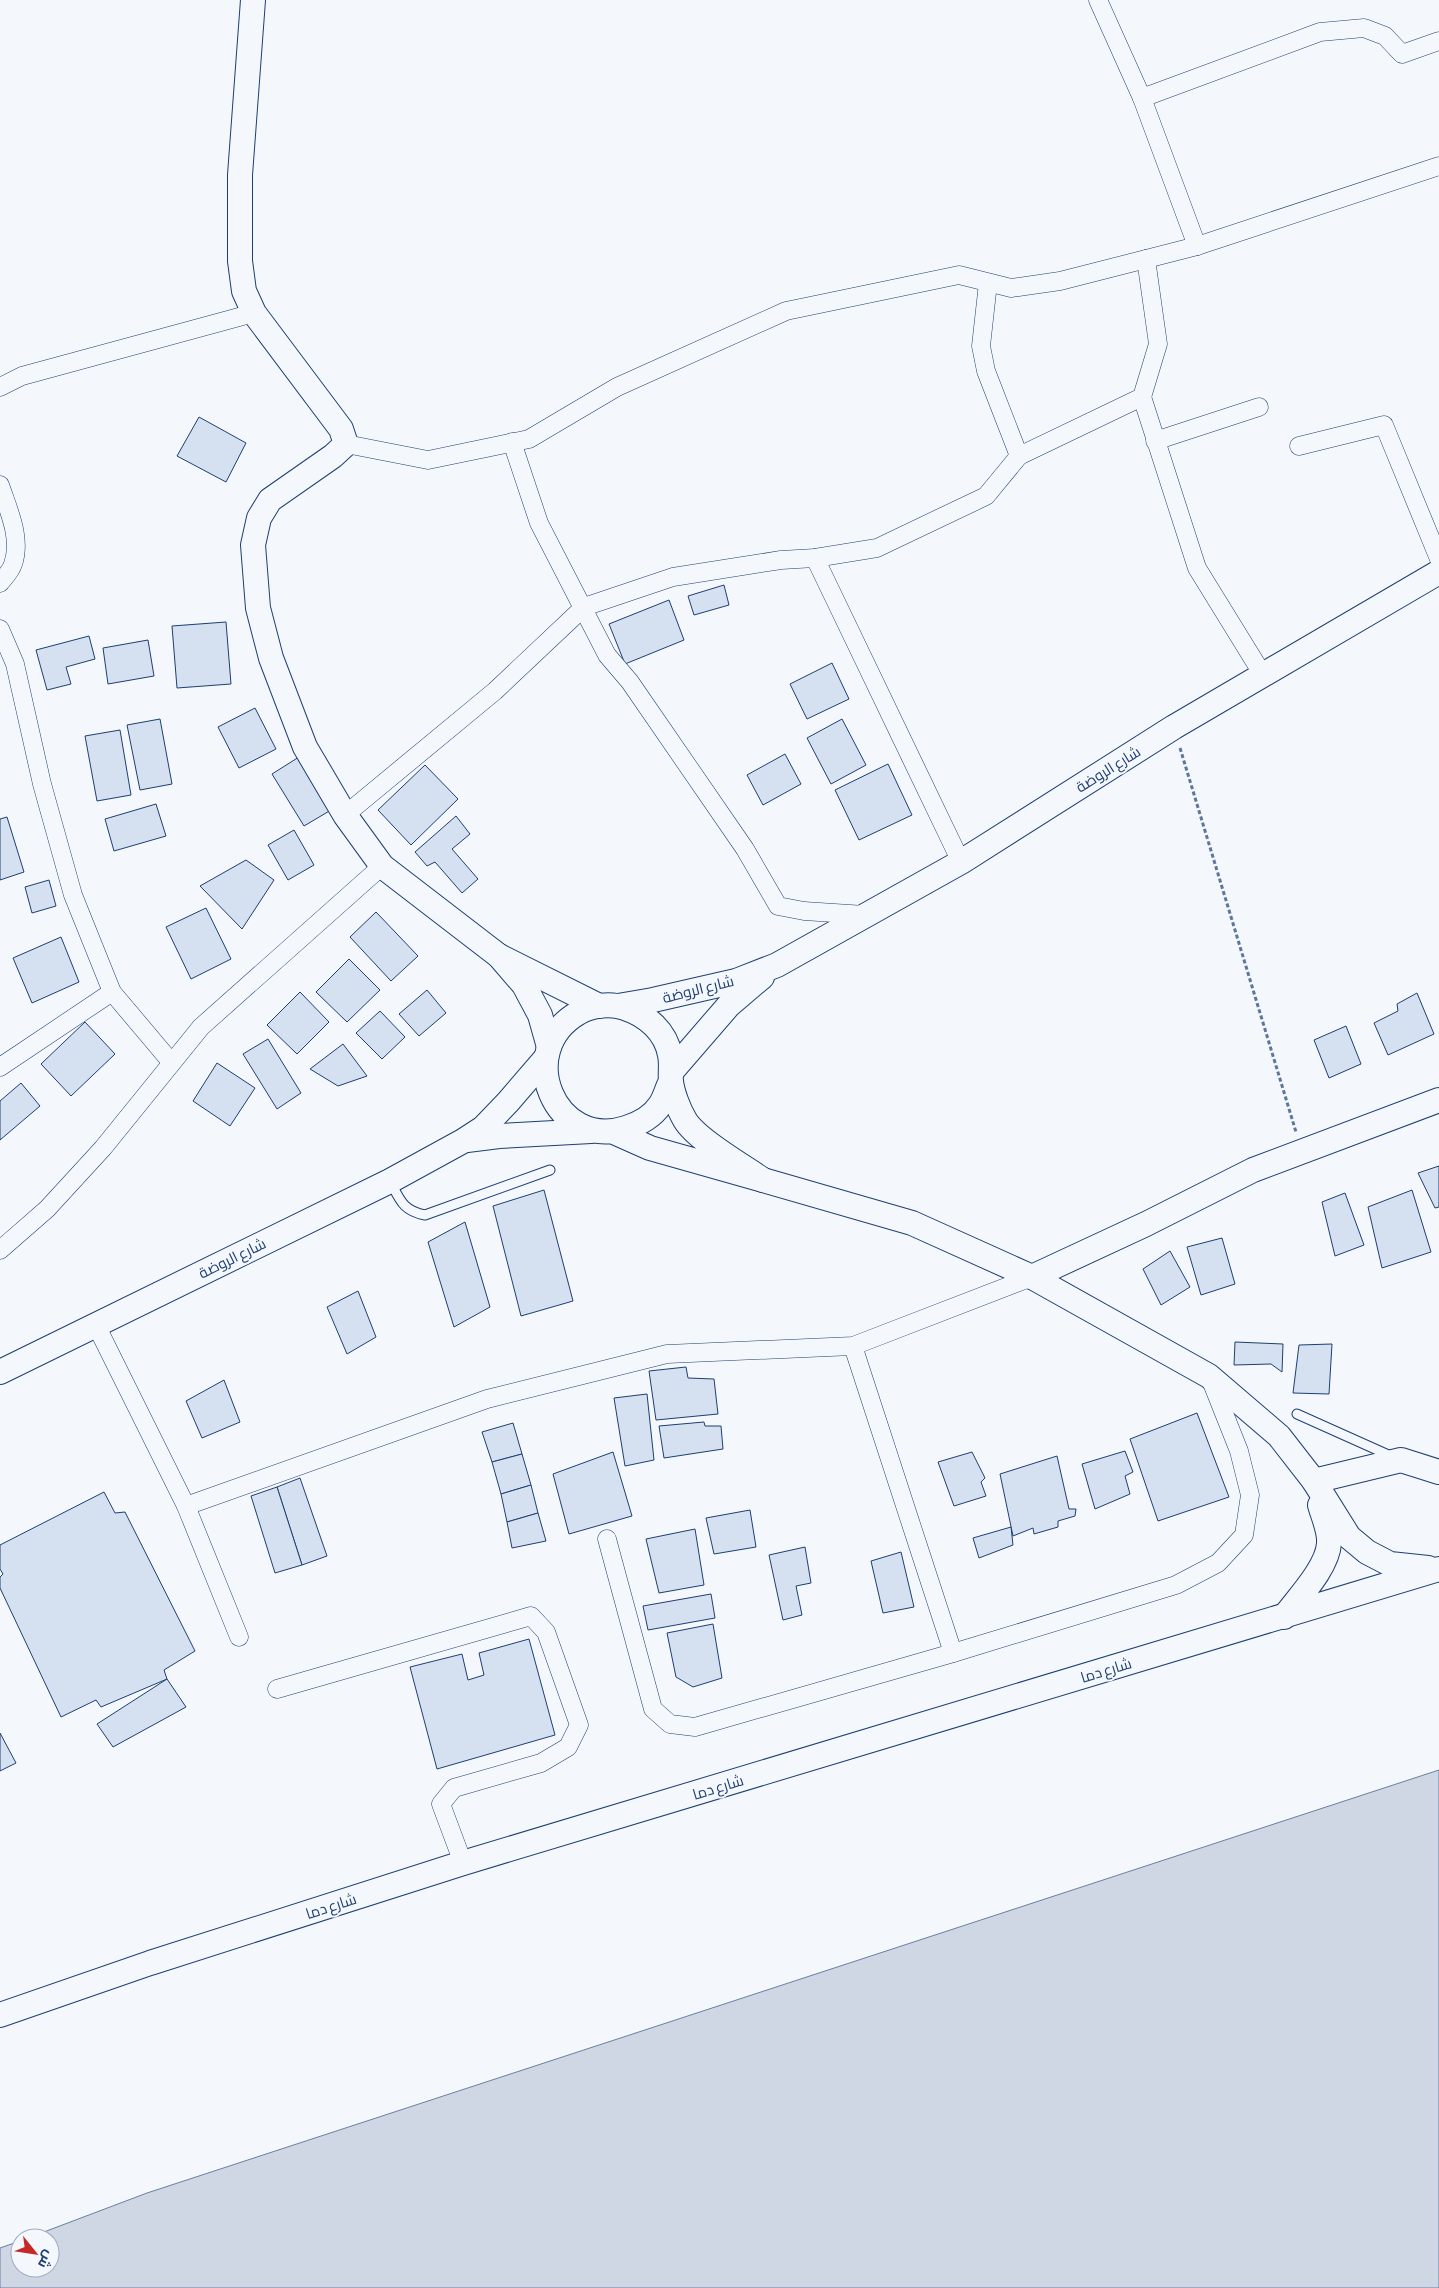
<svg xmlns="http://www.w3.org/2000/svg" width="1439" height="2288" font-family="'Asap Condensed',Cairo,sans-serif">
  <style>
    .water { fill: #cfd7e4; stroke: #687fa3 }
    .building { fill: #d5e0f0; stroke: #1d3f73 }
    .lines { fill: none; stroke-linecap: round; stroke-linejoin: round }
    .lane-casing { stroke: #1d3f73; stroke-width: 11 }
    .street-casing { stroke: #1d3f73; stroke-width: 19 }
    .secondary-casing { stroke: #1d3f73; stroke-width: 26 }
    .path { stroke: #5e769c; stroke-width: 3; stroke-dasharray: 4 2.5; stroke-linecap: butt }
    .lane { stroke: #f4f7fb; stroke-width: 9 }
    .street { stroke: #f4f7fb; stroke-width: 18 }
    .secondary { stroke: #f4f7fb; stroke-width: 24 }
    .labels { text-anchor: middle; dominant-baseline: central; stroke-width: 4; stroke-linejoin: round; paint-order: stroke }
    .street-label { font-size: 15px; fill: #1d3f73; stroke: #f4f7fb }
  </style>
  <rect width="100%" height="100%" fill="#f4f7fb"/>
  <path class="water" d="M1439,1770V2288H0V2248L20,2241V2268H50V2238H28L147,2193Z"/>
  <g class="building">
    <path d="M199,417L246,443L226,482L177,456Z"/>
    <path d="M724,585L729,605L694,615L688,596Z"/>
    <path d="M669,600L684,640L625,664L609,624Z"/>
    <path d="M226,622L231,684L177,688L172,626Z"/>
    <path d="M89,636L95,659L66,667L71,684L47,690L36,650Z"/>
    <path d="M148,640L154,676L108,684L103,648Z"/>
    <path d="M832,663L849,699L807,719L790,684Z"/>
    <path d="M255,708L276,749L239,768L218,727Z"/>
    <path d="M160,719L172,784L140,790L127,725Z"/>
    <path d="M842,719L866,765L831,784L807,738Z"/>
    <path d="M120,730L131,795L97,801L85,736Z"/>
    <path d="M785,754L801,784L763,805L747,775Z"/>
    <path d="M299,757L331,810L304,826L272,774Z"/>
    <path d="M888,764L912,815L859,840L835,790Z"/>
    <path d="M425,765L458,799L411,845L378,810Z"/>
    <path d="M156,804L166,836L114,851L105,819Z"/>
    <path d="M456,816L470,834L452,849L478,879L462,893L435,862L427,866L415,852Z"/>
    <path d="M7,817L24,872L0,880V819Z"/>
    <path d="M294,830L314,865L288,880L268,845Z"/>
    <path d="M246,860L274,880L242,929L200,886Z"/>
    <path d="M49,880L56,906L32,913L25,887Z"/>
    <path d="M206,908L231,959L191,979L166,927Z"/>
    <path d="M376,912L418,956L391,981L350,937Z"/>
    <path d="M61,937L79,982L32,1003L13,958Z"/>
    <path d="M349,959L380,990L347,1022L316,992Z"/>
    <path d="M427,990L446,1013L419,1036L399,1014Z"/>
    <path d="M300,992L329,1022L297,1054L267,1025Z"/>
    <path d="M1417,993L1434,1034L1388,1055L1374,1023L1398,1011L1397,1004Z"/>
    <path d="M380,1011L405,1037L382,1059L356,1033Z"/>
    <path d="M85,1022L115,1054L71,1096L41,1064Z"/>
    <path d="M1346,1026L1361,1064L1329,1078L1314,1040Z"/>
    <path d="M268,1039L301,1093L277,1109L243,1054Z"/>
    <path d="M343,1044L367,1076L338,1086L310,1069Z"/>
    <path d="M217,1063L255,1088L230,1126L193,1101Z"/>
    <path d="M21,1083L40,1106L0,1140V1101Z"/>
    <path d="M1439,1166V1207L1435,1208L1418,1173Z"/>
    <path d="M544,1190L573,1301L521,1316L493,1206Z"/>
    <path d="M1412,1190L1431,1252L1382,1268L1368,1207Z"/>
    <path d="M1345,1193L1364,1245L1335,1256L1322,1202Z"/>
    <path d="M465,1222L490,1307L454,1327L428,1242Z"/>
    <path d="M1222,1238L1235,1284L1201,1295L1187,1247Z"/>
    <path d="M1170,1251L1190,1287L1161,1305L1143,1269Z"/>
    <path d="M358,1291L376,1337L347,1354L327,1307Z"/>
    <path d="M1235,1342L1283,1344L1282,1372L1271,1364L1234,1365Z"/>
    <path d="M1332,1344L1329,1394L1293,1393L1299,1345Z"/>
    <path d="M686,1367L688,1378L714,1379L718,1414L656,1420L649,1371Z"/>
    <path d="M224,1380L240,1422L202,1438L186,1401Z"/>
    <path d="M647,1394L654,1460L625,1466L614,1398Z"/>
    <path d="M1197,1413L1229,1497L1158,1521L1130,1439Z"/>
    <path d="M704,1422L705,1426H721L723,1449L664,1458L659,1426Z"/>
    <path d="M513,1423L522,1454L492,1462L482,1432Z"/>
    <path d="M1125,1451L1133,1472L1125,1476L1130,1494L1095,1509L1082,1464Z"/>
    <path d="M613,1452L632,1516L569,1534L553,1474Z"/>
    <path d="M972,1452L985,1478L981,1482L986,1496L954,1506L938,1462Z"/>
    <path d="M522,1454L531,1485L501,1494L492,1462Z"/>
    <path d="M1057,1456L1069,1509H1076L1075,1516L1058,1521V1527L1034,1534L1033,1528L1013,1536L1000,1474Z"/>
    <path d="M300,1478L327,1556L302,1565L277,1487Z"/>
    <path d="M531,1485L538,1513L507,1522L501,1494Z"/>
    <path d="M277,1487L302,1565L275,1573L251,1496Z"/>
    <path d="M104,1492L115,1513L125,1512L195,1651L164,1670L167,1679L101,1707L96,1700L61,1717L0,1588V1577L3,1574L0,1569V1545Z"/>
    <path d="M750,1510L756,1547L714,1554L706,1518Z"/>
    <path d="M538,1513L546,1541L512,1548L507,1522Z"/>
    <path d="M1011,1527L1013,1545L979,1558L973,1538Z"/>
    <path d="M695,1529L704,1585L659,1593L646,1539Z"/>
    <path d="M805,1547L811,1583L796,1586L802,1615L783,1620L769,1555Z"/>
    <path d="M901,1552L914,1607L883,1613L871,1561Z"/>
    <path d="M711,1594L715,1618L648,1630L643,1606Z"/>
    <path d="M713,1624L722,1678L693,1687L676,1677L667,1633Z"/>
    <path d="M529,1639L555,1735L437,1769L410,1667L462,1654L468,1680L484,1675L479,1653Z"/>
    <path d="M167,1679L186,1707L113,1747L97,1724Z"/>
    <path d="M0,1733L16,1763L0,1771Z"/>
  </g>
  <g class="lines">
    <defs>
      <g id="lane">
        <path d="M390,1181C400,1200 403,1211 425,1215L550,1170"/>
        <path d="M1297,1414L1393,1457"/>
      </g>
      <g id="street">
        <path d="M1098,0L1142,98"/>
        <path d="M1197,246L1142,98L1320,32L1364,28L1385,36L1402,54L1439,41"/>
        <path d="M988,283L981,346L986,371L1019,456"/>
        <path d="M0,387L22,376L254,313"/>
        <path d="M1142,397L1197,568L1263,675"/>
        <path d="M1155,441L1259,407"/>
        <path d="M512,442L539,523L607,655L630,682L745,849L778,906L804,911L865,915"/>
        <path d="M346,444L428,460L529,439L617,387L786,311L959,275L1011,288L1060,281L1197,246L1439,166"/>
        <path d="M1299,446L1384,425L1439,559"/>
        <path d="M0,485C8,509 22,538 13,564C11,571 4,578 0,583"/>
        <path d="M815,558L961,862"/>
        <path d="M0,629L15,664L42,784L73,895L112,992L171,1062"/>
        <path d="M345,815L495,691L584,607L673,577L781,560L815,558L877,548L986,496L1019,456L1142,397L1158,344L1146,259"/>
        <path d="M0,1067L112,992"/>
        <path d="M0,1250L47,1209L103,1148L201,1027L382,866"/>
        <path d="M96,1325L186,1506L239,1637"/>
        <path d="M853,1346L953,1653"/>
        <path d="M186,1506L487,1399L667,1354L853,1346L1032,1277"/>
        <path d="M607,1539L653,1709L670,1724L695,1727L953,1653L1176,1585L1218,1563L1244,1535L1250,1495L1239,1451L1210,1378"/>
        <path d="M277,1689L531,1616L546,1632L579,1725L568,1747L541,1763L454,1788L441,1804L463,1863"/>
      </g>
      <g id="secondary">
        <path d="M253,0L240,175V261L244,291L254,313L341,429L346,444L333,456L270,500L259,518L253,545L258,608L271,658L305,747L345,815L382,866L499,956"/>
        <path d="M618,1006L653,1000L736,981L777,965L961,862L1174,727L1439,572"/>
        <path d="M549,1047L540,1015L524,985L499,956L599,1006"/>
        <path d="M672,1071L729,1005L762,977"/>
        <path d="M614,1132L650,1148L763,1180C743,1166 696,1139 685,1120C679,1110 672,1092 671,1081C670,1072 672,1064 670,1055C666,1032 647,1015 625,1008C611,1003 591,1005 578,1013C513,1051 555,1151 626,1128C639,1124 653,1116 660,1105C665,1098 667,1088 671,1081"/>
        <path d="M467,1140L499,1136L591,1131"/>
        <path d="M763,1180L912,1223L1032,1277L1209,1376L1279,1436L1314,1481L1349,1537L1367,1552L1390,1564L1428,1568"/>
        <path d="M1032,1277L1146,1224L1253,1170L1439,1100"/>
        <path d="M0,1372L390,1181L463,1141L483,1128L508,1102L545,1059"/>
        <path d="M1314,1481L1401,1460L1439,1472"/>
        <path d="M1284,1617C1298,1598 1328,1567 1329,1543C1330,1531 1323,1516 1320,1505"/>
        <path d="M0,2015L150,1963L463,1863L1439,1569"/>
      </g>
    </defs>
    <use href="#lane" class="lane-casing"/>
    <use href="#street" class="street-casing"/>
    <use href="#secondary" class="secondary-casing"/>
    <path class="path" d="M1180,748L1296,1132"/>
    <use href="#lane" class="lane"/>
    <use href="#street" class="street"/>
    <use href="#secondary" class="secondary"/>
  </g>
  <g class="labels">
    <g class="street-label">
      <text transform="translate(1108 769) rotate(-32)">شارع الروضة</text>
      <text transform="translate(698 989) rotate(-14)">شارع الروضة</text>
      <text transform="translate(232 1258) rotate(-26)">شارع الروضة</text>
      <text transform="translate(1106 1670) rotate(-17)">شارع دما</text>
      <text transform="translate(718 1787) rotate(-17)">شارع دما</text>
      <text transform="translate(331 1906) rotate(-18)">شارع دما</text>
    </g>
  </g>
  <g transform="translate(35 2253) rotate(120)"><circle r="24" fill="#f4f7fb" stroke="#9eadc5"/>
  <path d="M0-4L9 19L0 12L-9 19Z" fill="#c62828"/>
  <text y="-8" font-size="14" font-weight="bold" text-anchor="middle" fill="#1d3f73">ش</text>
  </g>
</svg>
